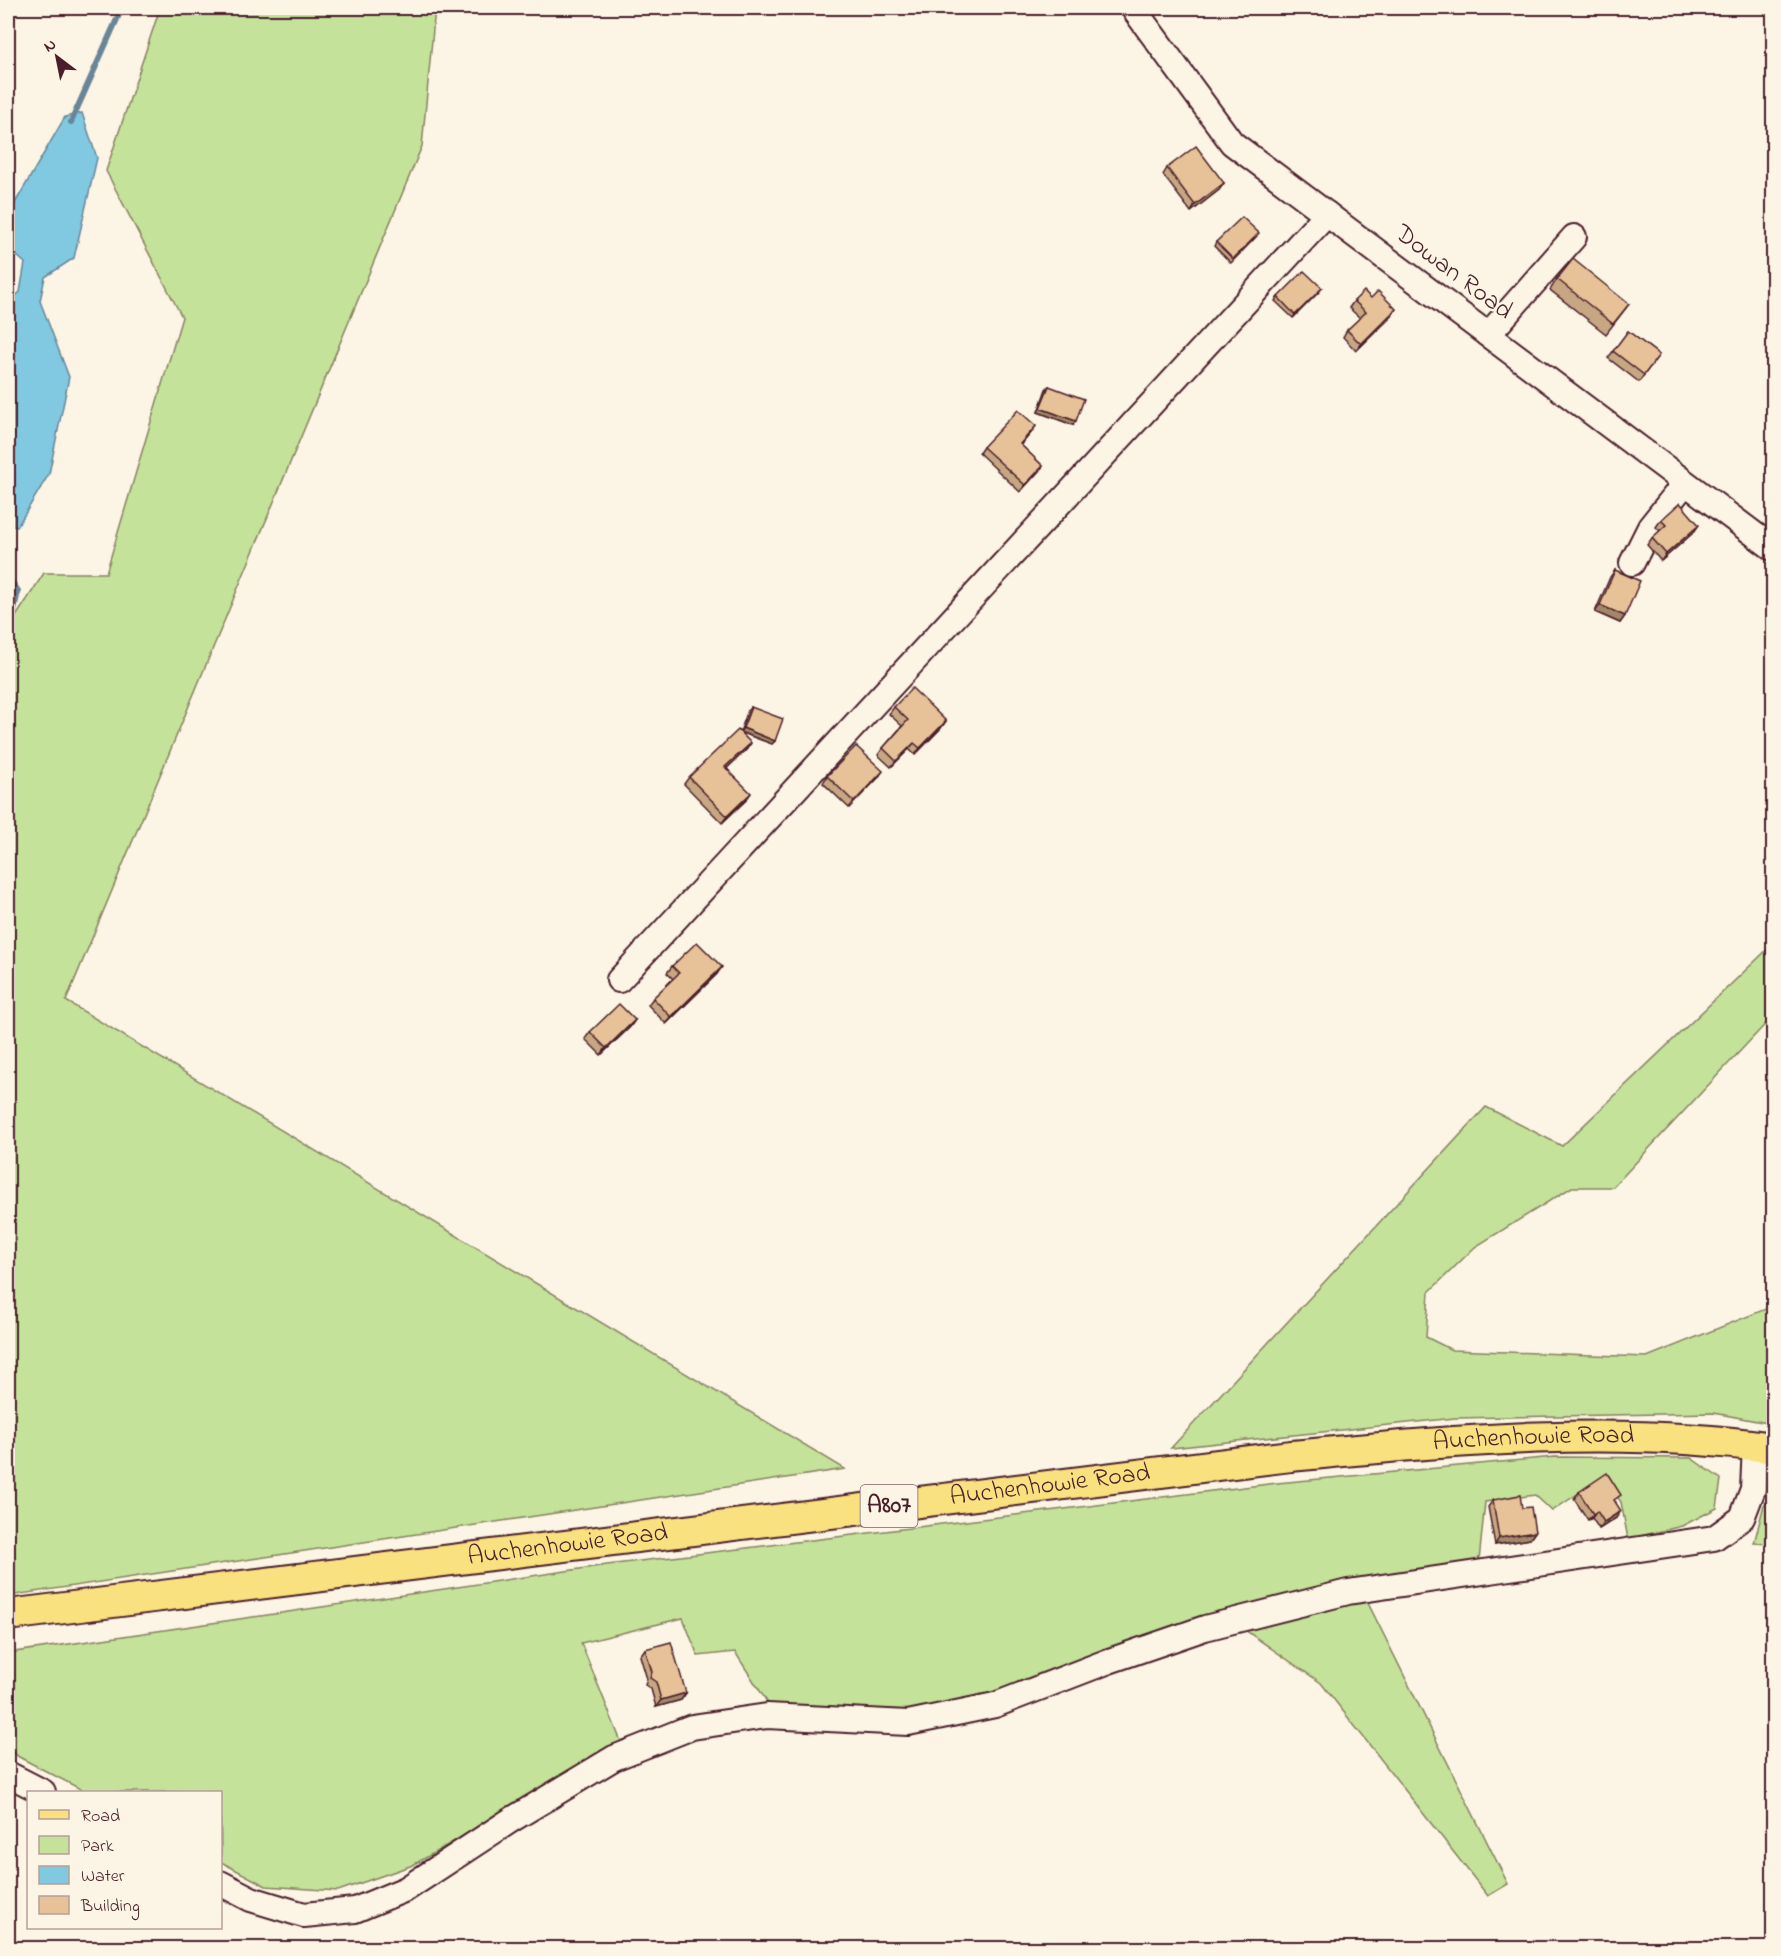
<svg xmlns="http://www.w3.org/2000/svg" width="1781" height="1956" font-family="'Indie Flower',sans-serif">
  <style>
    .green { fill: #c4e29a; stroke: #878062; stroke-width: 1.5 }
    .water { fill: #80c9e1; stroke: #6a8598; stroke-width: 1.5 }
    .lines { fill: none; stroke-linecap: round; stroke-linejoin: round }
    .stream { stroke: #6a8598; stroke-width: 6 }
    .minor-casing { stroke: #4a1f2b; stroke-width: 28 }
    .major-casing { stroke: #4a1f2b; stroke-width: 34 }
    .minor { stroke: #fcf5e5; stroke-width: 24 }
    .major { stroke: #fae180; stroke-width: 30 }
    .wall { fill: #c7a783; stroke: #4a1f2b; stroke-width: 1.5 }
    .shaded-wall { fill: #a2886a; stroke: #4a1f2b; stroke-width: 1.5 }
    .building { fill: #e7c298; stroke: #4a1f2b; stroke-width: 1.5 }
    .labels { text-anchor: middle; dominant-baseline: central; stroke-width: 5; stroke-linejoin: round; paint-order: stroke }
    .shield { fill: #fcf5e5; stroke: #7f5f63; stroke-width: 1.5 }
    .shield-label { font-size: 24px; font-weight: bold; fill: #4a1f2b }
    .street-label { font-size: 26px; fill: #4a1f2b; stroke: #fcf5e5 }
  </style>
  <rect width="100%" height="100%" fill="#fcf5e5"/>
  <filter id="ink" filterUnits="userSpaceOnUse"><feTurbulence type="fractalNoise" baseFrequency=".0167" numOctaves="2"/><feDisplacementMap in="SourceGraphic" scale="12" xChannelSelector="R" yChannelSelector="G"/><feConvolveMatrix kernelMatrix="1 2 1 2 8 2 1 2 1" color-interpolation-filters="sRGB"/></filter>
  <g filter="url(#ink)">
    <g class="green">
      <path d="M160,8H435L422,146L66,1001L845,1469L8,1596V629L44,573H106L182,317L106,171Z"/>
      <path d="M1773,944V1016L1613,1187H1572L1475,1247L1429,1292L1426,1337L1452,1350L1647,1357L1773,1306V1424L1714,1413L1455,1418L1171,1448L1486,1107L1562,1146Z"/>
      <path d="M1555,1457L1691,1458L1721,1479L1717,1508L1682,1526L1628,1539L1621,1502L1603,1477L1552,1511L1535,1495L1485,1502L1479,1561L1357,1581L1508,1884L1488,1896L1321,1683L1222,1614L996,1695L904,1713L769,1705L735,1652L698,1656L683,1618L581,1643L622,1744L413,1865L338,1891L266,1886L221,1862L220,1792H86L19,1757L8,1748V1653L607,1565L1277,1483Z"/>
      <path d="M1773,1497V1544L1754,1543L1764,1505Z"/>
    </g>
    <path class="water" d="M82,113L97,158L74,258L45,277L40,301L69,377L49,474L17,527L8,524V302L20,292L25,263L9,249L8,215L65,117Z"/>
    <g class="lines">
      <g class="stream">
        <path d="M71,122L122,8"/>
        <path d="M8,577L18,591L8,639"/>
      </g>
      <defs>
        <g id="minor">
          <path d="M1133,8L1232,143L1774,549"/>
          <path d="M1488,335L1574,237"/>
          <path d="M1632,563L1650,527L1685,483"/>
          <path d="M619,980L1327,214"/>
          <path d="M8,1774L43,1792"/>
          <path d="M220,1883L251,1899L304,1915L355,1910L406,1889L511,1820L614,1758L692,1727L767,1716L908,1723L995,1705L1109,1661L1205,1628L1348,1592L1714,1538L1742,1518L1753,1489L1755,1445"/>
        </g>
        <g id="major">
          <path id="s1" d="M8,1615L1291,1456C1451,1441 1613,1425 1774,1448"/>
        </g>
      </defs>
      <use href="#minor" class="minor-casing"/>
      <use href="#major" class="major-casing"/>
      <use href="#minor" class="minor"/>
      <use href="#major" class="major"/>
    </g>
    <g class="wall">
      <path d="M1167,168L1224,183L1219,190L1191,212L1163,175Z"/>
      <path d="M1256,237L1231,263L1214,246L1216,242Z"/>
      <path d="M1557,279L1629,304L1606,334L1550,290Z"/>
      <path d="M1322,288L1293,318L1275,301L1278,297Z"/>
      <path d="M1354,301L1392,316L1356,351L1343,337L1347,330L1360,318L1349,308Z"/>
      <path d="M1628,331L1659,355L1639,382L1608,358Z"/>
      <path d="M1049,386L1073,425L1038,412L1046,389Z"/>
      <path d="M1031,433L1021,445L1043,466L1038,472L1020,492L979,453L983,447Z"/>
      <path d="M1661,520L1694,532L1661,561L1647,545L1652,538L1660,531L1656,527Z"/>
      <path d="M1615,570L1625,616L1620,623L1595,612L1610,577Z"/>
      <path d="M751,707L775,741L772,744L740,732L748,710Z"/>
      <path d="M894,707L946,721L941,728L915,755L909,749L891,767L878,755L883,748L902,726L889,714Z"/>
      <path d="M751,743L746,750L727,768L746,800L722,823L684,784L689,777Z"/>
      <path d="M827,776L878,778L849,808L823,783Z"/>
      <path d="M672,966L717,974L666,1024L648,1005L653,998L673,979L667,973Z"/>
      <path d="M635,1020L630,1027L601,1055L585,1039L590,1032Z"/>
      <path d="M1579,1492L1616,1502V1518L1599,1529L1592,1518L1588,1520L1574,1499Z"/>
      <path d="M1493,1500L1522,1508L1535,1532L1530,1539L1495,1545L1488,1507Z"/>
      <path d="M645,1649L686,1693L681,1700L656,1707L651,1689L645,1685L647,1679L640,1656Z"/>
    </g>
    <g class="shaded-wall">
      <path d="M1224,183L1219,190L1191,212L1195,205Z"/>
      <path d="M1322,288L1319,292L1293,318L1295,315Z"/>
      <path d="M1396,309L1392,316L1356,351L1361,344Z"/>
      <path d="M1040,408L1076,421L1073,425L1038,412Z"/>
      <path d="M1036,426L1031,433L1015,451L1020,444Z"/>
      <path d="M1043,466L1038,472L1020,492L1025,485Z"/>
      <path d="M1699,525L1694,532L1661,561L1666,554Z"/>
      <path d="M1600,605L1625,616L1620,623L1595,612Z"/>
      <path d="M946,721L941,728L915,755L920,748Z"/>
      <path d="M743,728L775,741L772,744L740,732Z"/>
      <path d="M751,743L746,750L721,774L725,767Z"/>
      <path d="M914,743L909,749L891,767L896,761Z"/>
      <path d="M883,771L878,778L849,808L854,802Z"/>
      <path d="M751,793L746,800L722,823L727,816Z"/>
      <path d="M722,967L717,974L666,1024L671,1017Z"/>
      <path d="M635,1020L630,1027L601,1055L606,1048Z"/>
      <path d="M1597,1511L1592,1518L1588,1520L1593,1514Z"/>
      <path d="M1621,1511L1616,1518L1599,1529L1604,1522Z"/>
      <path d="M1535,1532L1530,1539L1495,1545L1499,1538Z"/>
      <path d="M686,1693L681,1700L656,1707L661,1700Z"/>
    </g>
    <g class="building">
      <path d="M1196,146L1224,183L1195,205L1167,168Z"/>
      <path d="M1242,217L1259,233L1233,259L1216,242Z"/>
      <path d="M1573,259L1629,304L1613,324L1557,279Z"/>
      <path d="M1304,271L1322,288L1295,315L1278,297Z"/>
      <path d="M1364,291L1371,298L1378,291L1396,309L1361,344L1347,330L1366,312L1354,301Z"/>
      <path d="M1628,331L1659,355L1644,375L1613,351Z"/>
      <path d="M1049,386L1084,399L1076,421L1040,408Z"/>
      <path d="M1018,410L1036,426L1020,444L1043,466L1025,485L983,447Z"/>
      <path d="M1680,503L1699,525L1666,554L1652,538L1666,525L1661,520Z"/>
      <path d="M1615,570L1640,581L1625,616L1600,605Z"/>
      <path d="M912,688L946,721L920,748L914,743L896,761L883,748L908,720L894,707Z"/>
      <path d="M751,707L783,719L775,741L743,728Z"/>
      <path d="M738,730L751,743L725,767L751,793L727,816L689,777Z"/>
      <path d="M856,746L883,771L854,802L827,776Z"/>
      <path d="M697,942L722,967L671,1017L653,998L679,973L672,966Z"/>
      <path d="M619,1004L635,1020L606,1048L590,1032Z"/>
      <path d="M1607,1473L1621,1495L1614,1500L1621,1511L1604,1522L1597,1511L1593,1514L1579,1492Z"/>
      <path d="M1520,1495L1522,1508L1531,1507L1535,1532L1499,1538L1493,1500Z"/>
      <path d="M671,1642L686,1693L661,1700L656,1682L650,1678L652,1672L645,1649Z"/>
    </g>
  </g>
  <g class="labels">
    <rect class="shield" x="860.5" y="1485" width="57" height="42" rx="4.5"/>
    <g class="shield-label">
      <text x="889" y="1506">A807</text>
    </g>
    <g class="street-label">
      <text transform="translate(1453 273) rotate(37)">Dowan Road</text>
      <text stroke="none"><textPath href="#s1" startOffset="1536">Auchenhowie Road</textPath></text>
      <text stroke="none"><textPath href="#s1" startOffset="1050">Auchenhowie Road</textPath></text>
      <text stroke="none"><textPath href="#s1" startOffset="564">Auchenhowie Road</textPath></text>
    </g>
  </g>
  <rect width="1781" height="1956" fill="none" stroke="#fcf5e5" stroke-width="30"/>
  <rect x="15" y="15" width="1751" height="1926" fill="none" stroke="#4a1f2b" stroke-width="2" filter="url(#ink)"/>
  <rect x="27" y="1791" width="195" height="138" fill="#fcf5e5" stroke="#b59f9b" stroke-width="1.5"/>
  <rect x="39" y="1810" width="30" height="9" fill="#fae180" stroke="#b59f9b" stroke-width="1.5"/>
  <text x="81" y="1821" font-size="18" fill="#4a1f2b">Road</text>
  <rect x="39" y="1836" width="30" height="18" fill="#c4e29a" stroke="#b59f9b" stroke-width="1.5"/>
  <text x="81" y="1851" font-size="18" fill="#4a1f2b">Park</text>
  <rect x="39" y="1866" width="30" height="18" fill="#80c9e1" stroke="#b59f9b" stroke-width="1.5"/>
  <text x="81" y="1881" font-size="18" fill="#4a1f2b">Water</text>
  <rect x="39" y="1896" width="30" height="18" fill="#e7c298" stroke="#b59f9b" stroke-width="1.5"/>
  <text x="81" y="1911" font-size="18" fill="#4a1f2b">Building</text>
  <g transform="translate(57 57) rotate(328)" stroke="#fcf5e5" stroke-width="4.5" paint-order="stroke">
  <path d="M0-4.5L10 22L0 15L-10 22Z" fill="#4a1f2b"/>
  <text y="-9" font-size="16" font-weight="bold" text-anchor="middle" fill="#4a1f2b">N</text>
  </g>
</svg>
